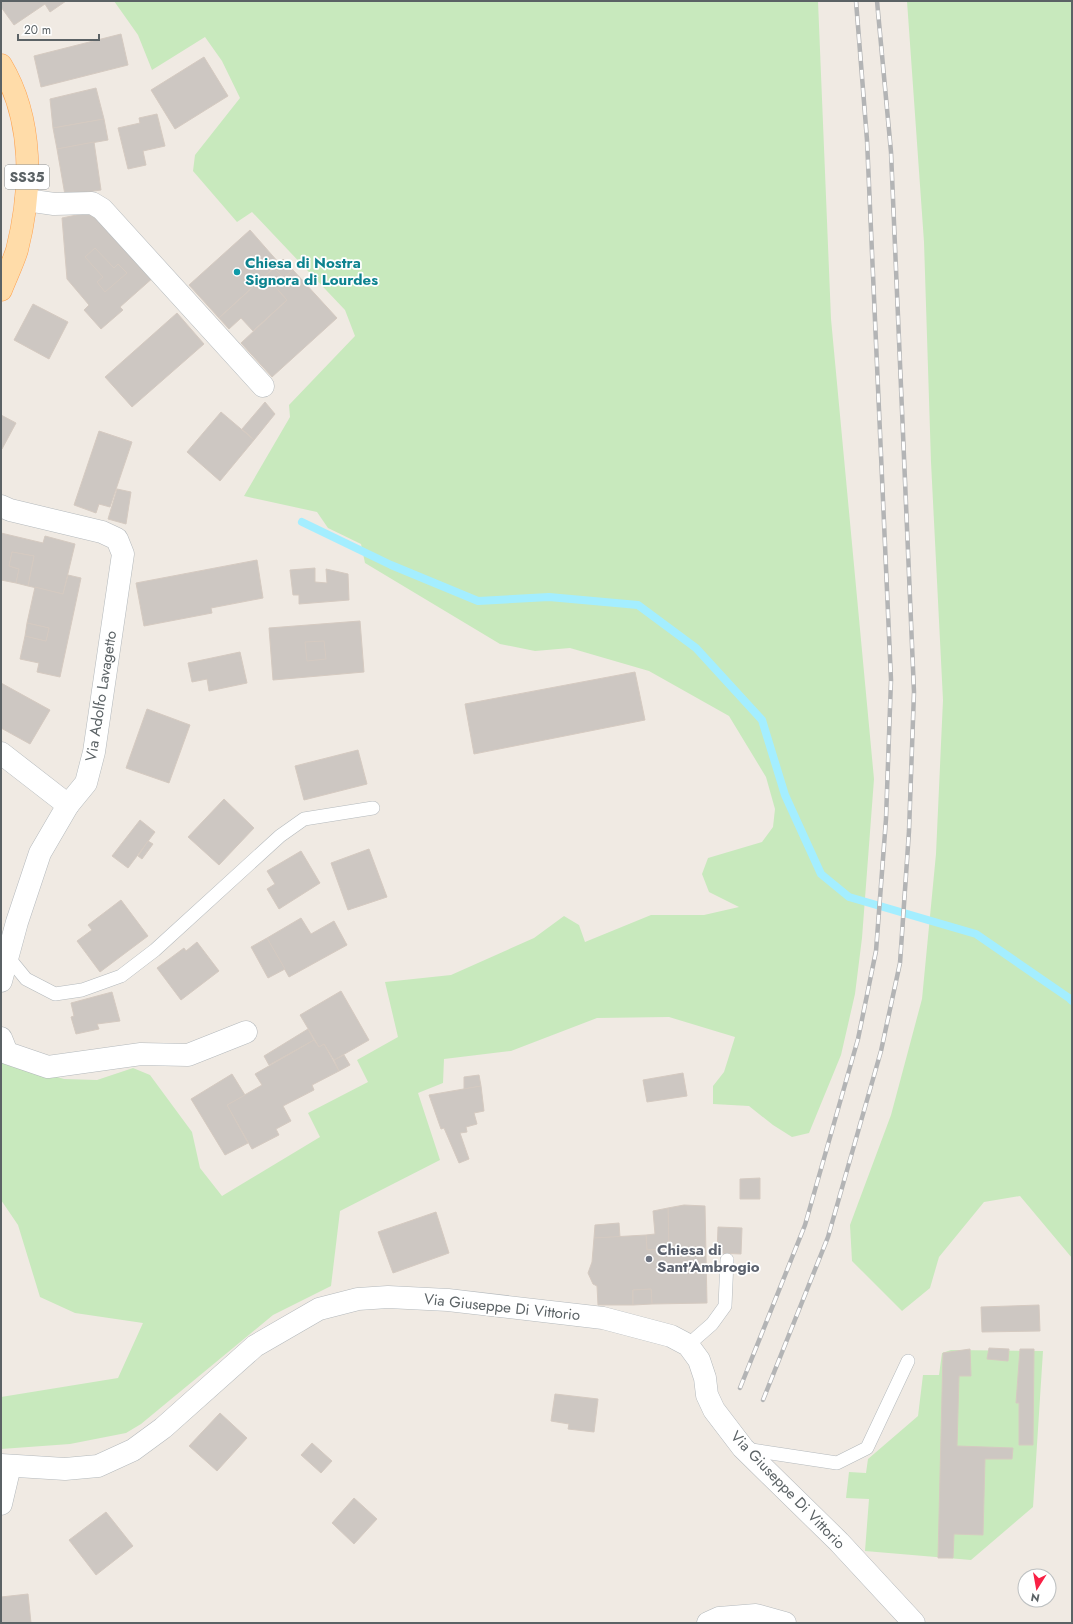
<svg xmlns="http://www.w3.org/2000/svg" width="1073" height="1624" font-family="Jost,sans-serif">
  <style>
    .green { fill: #c8e9bd }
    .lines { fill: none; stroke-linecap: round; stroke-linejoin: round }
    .stream { stroke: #a4eeff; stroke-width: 8 }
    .building { fill: #cdc7c2; stroke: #d5cac1 }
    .service-casing { stroke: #b4b9bc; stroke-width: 14 }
    .minor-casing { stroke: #b4b9bc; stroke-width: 23 }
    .tertiary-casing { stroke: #b4b9bc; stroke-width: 23 }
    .primary-casing { stroke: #fea14e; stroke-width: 23 }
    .service { stroke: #fff; stroke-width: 13 }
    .minor { stroke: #fff; stroke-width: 22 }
    .tertiary { stroke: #fff; stroke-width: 22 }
    .primary { stroke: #ffdca9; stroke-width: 22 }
    .rail-casing { stroke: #b3b4b5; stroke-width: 4.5 }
    .rail { stroke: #fff; stroke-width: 3; stroke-dasharray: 9; stroke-linecap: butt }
    .culture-dot { fill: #0f9aa8; stroke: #fff; stroke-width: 1.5 }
    .worship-dot { fill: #6b7280; stroke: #fff; stroke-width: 1.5 }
    .labels { text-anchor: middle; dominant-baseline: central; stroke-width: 3.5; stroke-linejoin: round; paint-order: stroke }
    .shield { fill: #fff; stroke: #8c9193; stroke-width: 1 }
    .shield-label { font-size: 14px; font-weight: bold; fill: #5b6265 }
    .culture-label { font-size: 15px; font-weight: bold; fill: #0d838f; stroke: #fff; text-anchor: start }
    .street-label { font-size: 15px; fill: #5b6265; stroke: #fff }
    .worship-label { font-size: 15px; font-weight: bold; fill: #5b616d; stroke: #fff; text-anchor: start }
  </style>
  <rect width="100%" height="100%" fill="#f0eae3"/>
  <g class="green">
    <path d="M114,1H818L831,319L874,779L862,938L855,994L841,1055L809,1133L792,1137L773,1125L749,1106L713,1104V1086L724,1072L735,1037L669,1017L597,1018L511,1051L444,1059L443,1083L418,1093L440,1160L340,1211L331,1286L273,1315L141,1424L126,1433L70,1444L1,1449V1397L118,1378L143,1323L75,1313L40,1297L18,1225L1,1200V1061L64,1079L97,1080L133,1068L150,1075L192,1132L200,1168L222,1196L320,1137L308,1113L368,1082L357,1060L398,1037L385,982L451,975L534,938L564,916L579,925L585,942L651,915H704L739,907L709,892L702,874L708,858L762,842L773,827L775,809L766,777L729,716L649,671L570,648L535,651L500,644L365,563L361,544L328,528L317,512L244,496L290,417L289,405L355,336L345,310L252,212L237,222L193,171L195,155L240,98L222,61L205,37L152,70L138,35Z"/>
    <path d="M907,1H1072V1258L1020,1196L984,1202L939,1257L930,1288L902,1311L852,1261L850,1225L891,1115L922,999L936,854L943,700L931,462L924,242Z"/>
    <path d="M951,1350L1043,1351L1033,1507L971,1560L865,1551L869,1499L846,1498L849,1472L866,1473L868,1459L918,1416L923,1375H939L942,1353Z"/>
  </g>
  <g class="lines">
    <path class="stream" d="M302,522L391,565L478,601L549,597L638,605L696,648L762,720L785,795L821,874L849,897L976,934L1069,998L1072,1001"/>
  </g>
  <g class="building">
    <path d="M1,1H66L50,12L45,4L14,25L1,7Z"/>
    <path d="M121,34L128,65L41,87L34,56Z"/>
    <path d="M204,57L228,96L175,129L151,90Z"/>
    <path d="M96,88L104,119L53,128L50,99Z"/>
    <path d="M157,114L165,146L143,151L146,165L128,169L118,128L140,123L139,118Z"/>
    <path d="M104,119L108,140L57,149L53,128Z"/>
    <path d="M94,142L101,190L65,195L57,149Z"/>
    <path d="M91,212L155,276L120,307L123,310L101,329L84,310L89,305L67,279L62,218Z"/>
    <path d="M250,230L279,263L219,318L189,285Z"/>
    <path d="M95,248L114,268L118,264L127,273L105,292L97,282L103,277L85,257Z"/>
    <path d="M283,259L293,270L284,278L274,268Z"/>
    <path d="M274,268L284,278L293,270L337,318L272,377L241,343L287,300L265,276Z"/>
    <path d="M265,276L287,300L253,331L241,318L229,329L219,318Z"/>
    <path d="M33,304L68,322L49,359L14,340Z"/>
    <path d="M177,313L204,344L132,407L105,377Z"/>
    <path d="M265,402L275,414L254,440L242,429Z"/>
    <path d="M221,412L254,440L220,481L187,452Z"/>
    <path d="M1,415L16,423L2,449L1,448Z"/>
    <path d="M99,431L132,442L110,507L99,504L96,513L74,505Z"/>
    <path d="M117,489L131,492L126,524L108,519Z"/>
    <path d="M1,533L43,543L45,536L75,544L63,594L28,586L34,556L12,552L9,566L19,569L16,583L1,580Z"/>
    <path d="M12,552L34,556L28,586L16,583L19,569L9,566Z"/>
    <path d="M257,560L263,598L211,608L212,613L144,626L136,583Z"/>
    <path d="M315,568V582L327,583L326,569L348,574L349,600L299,604V595H293L290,570Z"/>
    <path d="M68,575L81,578L60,677L37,672L39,663L20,659L25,636L46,641L49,628L27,623L35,587L63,594Z"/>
    <path d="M360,621L364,672L273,680L269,628Z"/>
    <path d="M27,623L49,628L46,641L25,636Z"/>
    <path d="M324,641L326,659L307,661L305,642Z"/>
    <path d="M240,652L247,683L209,691L207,679L192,682L188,663Z"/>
    <path d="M635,672L645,720L474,754L465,704Z"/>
    <path d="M1,683L50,710L30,744L1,728Z"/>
    <path d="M147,709L190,725L169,783L126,768Z"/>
    <path d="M358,750L367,784L304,800L295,766Z"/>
    <path d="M224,799L254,828L219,865L188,837Z"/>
    <path d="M140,820L155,832L128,868L112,856Z"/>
    <path d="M148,841L153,844L142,859L138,856Z"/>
    <path d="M369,849L387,897L348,910L331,863Z"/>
    <path d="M301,851L320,883L279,909L267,889L275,884L267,871Z"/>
    <path d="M121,900L148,936L100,972L77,941L92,930L88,925Z"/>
    <path d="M301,918L311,934L334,921L347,945L289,977L267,938Z"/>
    <path d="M267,938L285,969L268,978L251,947Z"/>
    <path d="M197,942L219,971L181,1000L157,968L184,948L186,951Z"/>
    <path d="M341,991L369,1040L334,1060L324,1044L319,1047L300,1015Z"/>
    <path d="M112,992L120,1021L97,1024L99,1029L76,1034L71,1017L74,1016L71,1003Z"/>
    <path d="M308,1029L314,1040L269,1065L264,1056Z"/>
    <path d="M314,1040L319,1047L324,1044L339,1071L312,1085L314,1090L283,1106L291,1121L276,1129L279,1135L252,1149L227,1105L262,1085L255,1074Z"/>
    <path d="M344,1055L350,1065L339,1071L334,1060Z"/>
    <path d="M683,1073L687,1096L647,1102L643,1080Z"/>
    <path d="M232,1074L245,1095L227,1105L248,1143L225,1155L191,1099Z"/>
    <path d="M479,1075L481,1086L464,1089V1077Z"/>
    <path d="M481,1086L484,1111L474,1113L477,1124L466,1127L467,1132L460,1133L469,1159L459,1163L444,1128L441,1129L429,1095Z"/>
    <path d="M740,1179L760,1178V1199H740Z"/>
    <path d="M684,1205L705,1206L706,1255L669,1256L668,1208Z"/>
    <path d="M668,1208L669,1249L647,1250L646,1235L655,1234L653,1211Z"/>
    <path d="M436,1212L449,1253L393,1273L378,1232Z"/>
    <path d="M619,1223L620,1237L594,1238L595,1225Z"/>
    <path d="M718,1227L742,1228L741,1254L717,1253Z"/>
    <path d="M646,1235L647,1250L669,1249V1256L706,1255L707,1303L652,1304L651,1289L633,1290V1305H598L597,1286L593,1284L588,1273L592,1262L594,1238Z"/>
    <path d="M651,1289L652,1304L633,1305V1290Z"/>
    <path d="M1039,1305L1040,1331L982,1332L981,1307Z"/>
    <path d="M989,1348L1009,1349L1008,1361L987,1359Z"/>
    <path d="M970,1349L971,1376H959L957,1446L1013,1448L1012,1459H985L983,1535L954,1534L953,1558H938L943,1353Z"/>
    <path d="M1020,1349H1034L1033,1445H1019V1403H1016Z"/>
    <path d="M555,1394L598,1399L594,1432L568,1429L569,1424L551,1421Z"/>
    <path d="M220,1413L247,1438L217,1471L189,1446Z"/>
    <path d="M312,1443L332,1461L321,1473L301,1455Z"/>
    <path d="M354,1498L377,1519L354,1544L332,1523Z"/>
    <path d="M106,1512L133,1546L96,1575L69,1540Z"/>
    <path d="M28,1594L31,1623H1V1597Z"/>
  </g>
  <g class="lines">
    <defs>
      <g id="service">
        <path d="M8,957L26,979L55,994L82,990L121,976L155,950L280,836L304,819L373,808"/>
        <path d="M688,1345L712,1324L725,1306L727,1260"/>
        <path d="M745,1449L837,1463L867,1448L908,1361"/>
      </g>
      <g id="minor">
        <path d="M26,200L54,204L92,203L102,209L263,386"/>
        <path d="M1,981L17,922L40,853L68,805"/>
        <path d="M1,1038L7,1053L48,1067L141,1054L188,1055L246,1032"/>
        <path d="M1,1504L10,1466"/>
      </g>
      <g id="tertiary">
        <path d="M1,506L10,510L102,532L117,539L123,554L94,752L86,783L68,805L1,753"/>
        <path d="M1,1465L65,1469L98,1466L133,1450L163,1428L255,1346L319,1309L358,1299L388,1297L448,1300L603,1318L671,1336L688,1345L699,1360L705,1378L707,1395L714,1410L743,1448L839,1542L914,1623"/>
        <path d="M708,1623L719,1618L756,1615L785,1623"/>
      </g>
      <path id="primary" d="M1,65C34,120 32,190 17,250C13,263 6,277 1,290"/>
    </defs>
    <use href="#service" class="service-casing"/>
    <use href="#minor" class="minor-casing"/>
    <use href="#tertiary" class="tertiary-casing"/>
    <use href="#primary" class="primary-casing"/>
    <use href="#service" class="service"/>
    <use href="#minor" class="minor"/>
    <use href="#tertiary" class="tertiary"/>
    <use href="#primary" class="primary"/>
    <defs>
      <g id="rail">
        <path d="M740,1388L805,1225L858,1039L876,951L886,819L891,680L867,140L856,1"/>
        <path d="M763,1400L828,1237L881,1051L900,963L909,831L914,692L891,152L877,1"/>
      </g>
    </defs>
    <use href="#rail" class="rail-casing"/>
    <use href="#rail" class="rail"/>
  </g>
  <circle class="culture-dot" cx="237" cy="272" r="4"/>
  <circle class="worship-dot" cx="649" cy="1259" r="4"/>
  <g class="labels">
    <rect class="shield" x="5" y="165" width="44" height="24" rx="3"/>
    <g class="shield-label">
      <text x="27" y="177">SS35</text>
    </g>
    <g class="culture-label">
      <text x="245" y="263">Chiesa di Nostra<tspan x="245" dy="17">Signora di Lourdes</tspan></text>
    </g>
    <g class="street-label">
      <text transform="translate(101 696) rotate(-81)">Via Adolfo Lavagetto</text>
      <text transform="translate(502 1307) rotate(6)">Via Giuseppe Di Vittorio</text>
      <text transform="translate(788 1490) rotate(46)">Via Giuseppe Di Vittorio</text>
    </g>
    <g class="worship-label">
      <text x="657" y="1250">Chiesa di<tspan x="657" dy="17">Sant'Ambrogio</tspan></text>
    </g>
  </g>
  <rect width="1073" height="1624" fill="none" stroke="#5b6265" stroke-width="4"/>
  <g transform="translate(1037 1588) rotate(191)"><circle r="19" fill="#ffffff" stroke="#bdc0c1"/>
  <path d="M0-3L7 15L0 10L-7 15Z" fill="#f92045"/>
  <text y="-6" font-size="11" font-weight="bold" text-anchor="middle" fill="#5b6265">N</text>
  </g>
  <path d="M18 34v6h81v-6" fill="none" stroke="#5b6265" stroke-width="2"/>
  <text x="24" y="34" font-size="12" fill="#5b6265" stroke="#ffffff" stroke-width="3" paint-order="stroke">20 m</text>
</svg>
